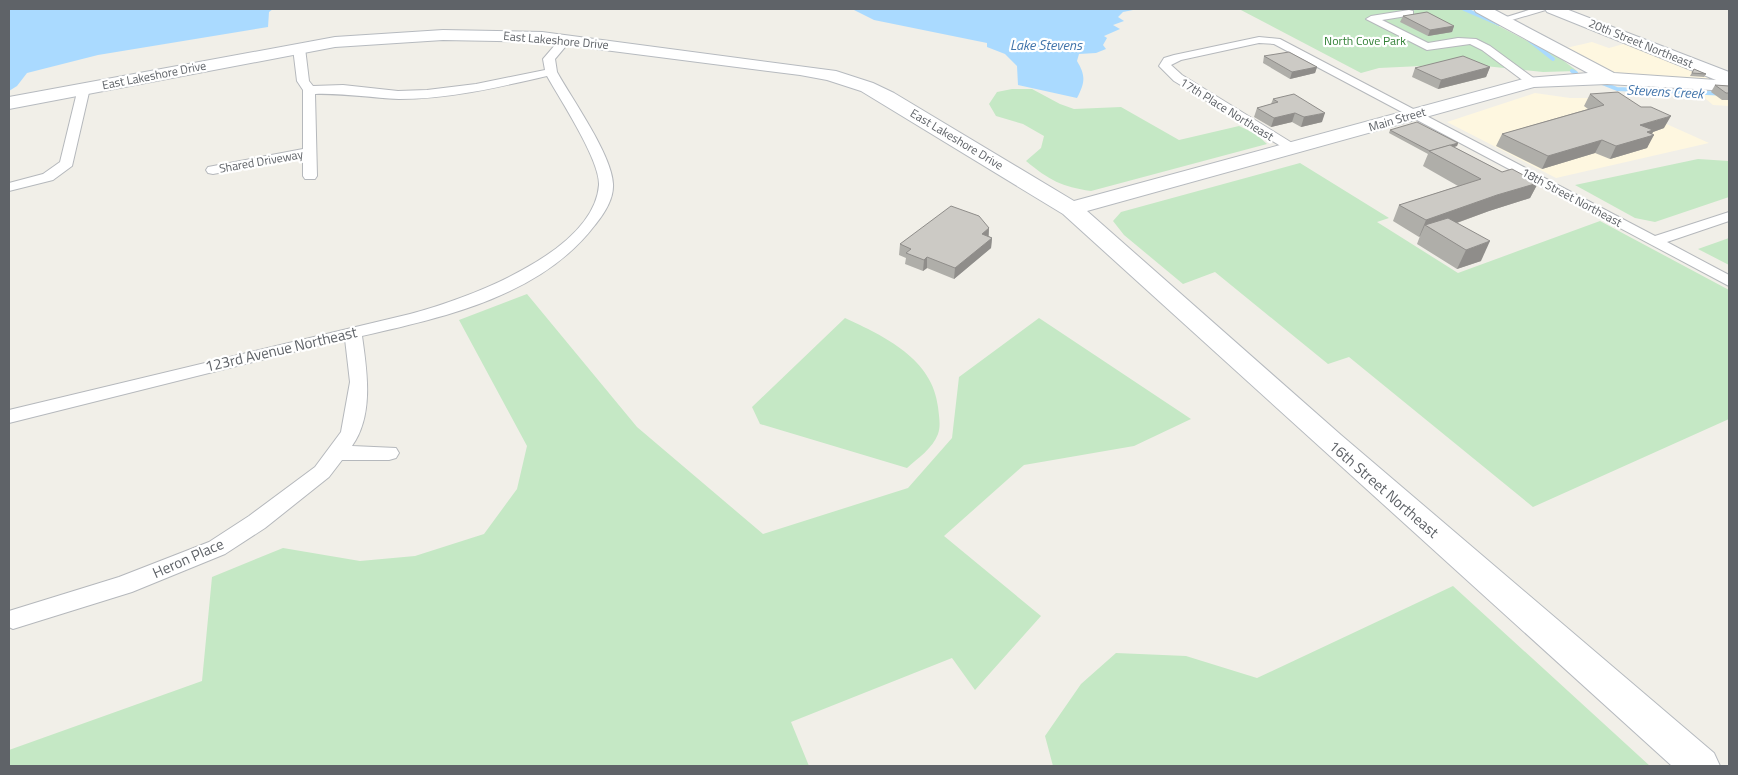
<svg xmlns="http://www.w3.org/2000/svg" width="1738" height="775" font-family="'Titillium Web',sans-serif">
  <style>
    .commercial { fill: #fef7e0 }
    .green { fill: #c5e8c5 }
    .water { fill: #aadaff }
    .lines { fill: none; stroke-linecap: round; stroke-linejoin: round }
    .stream { stroke: #aadaff; stroke-width: 4 }
    .street-casing { stroke: #b5b8bc; stroke-width: 2 }
    .secondary-casing { stroke: #b6babf; stroke-width: 2 }
    .street { fill: #fff; fill-rule: evenodd }
    .secondary { fill: #fff; fill-rule: evenodd }
    .wall { fill: #afaea9 }
    .shaded-wall { fill: #8f8d8a }
    .building { fill: #cccac5; stroke: #8f8d8a }
    .labels { text-anchor: middle; dominant-baseline: central; stroke-width: 4.5; stroke-linejoin: round; paint-order: stroke }
    .far-street-label { font-size: 12px; fill: #5f6368; stroke: #fff }
    .far-park-label { font-size: 12px; fill: #348238; stroke: #fff }
    .far-water-label { font-size: 14px; font-style: italic; fill: #4174aa; stroke: #fff }
    .street-label { font-size: 15px; fill: #5f6368; stroke: #fff }
  </style>
  <rect width="100%" height="100%" fill="#f1efe8"/>
  <g class="commercial">
    <path d="M1592,42L1609,48L1627,43L1729,84V106L1713,105L1682,79L1619,73L1606,70L1566,48Z"/>
    <path d="M1535,93L1570,98H1599L1642,113L1709,143L1556,178L1447,122Z"/>
  </g>
  <g class="green">
    <path d="M1239,9H1466L1560,58L1577,71L1543,72L1446,62L1421,66L1379,68L1361,73Z"/>
    <path d="M1012,89H1032L1060,104L1074,109L1121,107L1179,140L1239,126L1256,134L1267,144L1091,191C1062,187 1049,180 1026,161L1041,148L1044,136L1023,124L996,116L989,104L997,92Z"/>
    <path d="M1698,159L1729,161V197L1655,222L1635,218L1575,185Z"/>
    <path d="M1300,163L1389,218L1377,222L1458,273L1600,221L1729,290V419L1533,507L1349,357L1328,364L1215,272L1183,284L1124,235L1113,221L1121,212Z"/>
    <path d="M1729,238V265L1698,249Z"/>
    <path d="M527,294L637,427L763,534L908,488L952,438L959,377L1039,318L1191,419L1134,446L1024,465L944,536L1041,616L975,690L952,658L791,722L809,766H9V750L202,681L212,577L283,548L360,561L415,556L484,534L517,489L527,446L459,320Z"/>
    <path d="M845,318C884,336 933,359 938,407C939,416 941,426 938,434C933,448 917,459 907,468L760,424L752,407Z"/>
    <path d="M1453,586L1650,766H1053L1045,736L1081,684L1116,653L1186,656L1257,678Z"/>
  </g>
  <g class="water">
    <path d="M9,9H273L269,12L268,27L98,55L27,73L17,86L9,91Z"/>
    <path d="M852,9H1138L1123,12L1118,17L1124,21L1113,25L1120,29L1104,36L1107,38L1103,45L1106,49L1096,53L1079,54L1077,61C1086,76 1085,82 1077,98L1018,85L1017,66L1005,54L987,47V43L874,20Z"/>
  </g>
  <g class="lines">
    <g class="stream">
      <path d="M1464,9L1499,24"/>
      <path d="M1529,40L1553,59"/>
      <path d="M1572,71L1576,73"/>
      <path d="M1602,83L1617,89L1729,94"/>
    </g>
    <defs>
      <g id="street">
        <path d="M1532,9H1549L1505,22L1500,19Z"/>
        <path d="M1409,10L1413,11V15L1382,20L1428,43L1458,38L1476,39L1490,46L1539,82L1533,86L1529,85L1482,50L1470,44L1427,50L1366,19L1371,16Z"/>
        <path d="M565,37L571,40L555,59L557,72C572,99 612,155 613,184C614,199 604,214 595,225C541,296 445,317 362,336C367,371 374,415 352,446L396,448L399,453L396,458L389,460H342L329,477L265,528L225,554L132,592L13,629L9,627V611L119,577L209,542L249,516L315,467L341,432L350,382L345,339L9,423V410L410,314C464,300 594,253 599,185C600,160 561,101 547,76C499,87 450,99 399,99C371,98 344,93 315,94L317,176L315,179H305L303,176V157L213,174L208,173L206,170L208,167L303,149V90L297,81L293,48L295,46H303L305,48L309,81L313,86L343,85L398,91L427,90L476,84L545,70L543,59L561,38Z"/>
        <path d="M1259,37L1280,39L1655,236L1729,212V221L1667,242L1729,275V286L1274,44L1259,43L1181,60L1171,65L1182,75L1297,146L1299,149L1292,153L1174,81L1159,66L1164,58L1174,55Z"/>
        <path d="M84,84L90,88L72,166L53,180L9,191V183L43,174L60,162L78,88Z"/>
      </g>
      <path id="secondary" d="M1474,9H1493L1614,73L1716,80L1547,12L1545,9H1566L1729,72V91L1607,84L1534,87L1087,211L1341,435L1714,753L1720,766H1672L1063,214L861,91L827,80L800,75L542,42L443,40L335,47L9,109V97L335,37L443,30L542,32L836,71L873,83L894,93L1074,201L1527,78L1588,73L1476,12Z"/>
    </defs>
    <use href="#street" class="street-casing"/>
    <use href="#secondary" class="secondary-casing"/>
    <use href="#street" class="street"/>
    <use href="#secondary" class="secondary"/>
  </g>
  <g class="wall">
    <path d="M1403,16L1454,26L1452,32L1428,36L1400,22Z"/>
    <path d="M1264,56L1317,67L1315,73L1290,79L1263,63Z"/>
    <path d="M1490,67L1486,77L1438,89L1412,77L1415,68Z"/>
    <path d="M1694,69L1706,74L1704,77L1690,76Z"/>
    <path d="M1715,85L1729,86V100H1722L1711,92Z"/>
    <path d="M1590,94L1664,128L1653,132L1647,148L1610,159L1595,153L1542,169L1496,146L1502,134L1588,109L1584,106Z"/>
    <path d="M1273,99L1322,122L1301,127L1292,122L1271,127L1254,117L1257,108L1271,104Z"/>
    <path d="M1390,130L1458,143L1457,146L1454,147L1502,172L1538,183L1530,198L1489,211L1457,223L1481,261L1457,269L1417,244L1420,236L1419,237L1393,221L1399,205L1458,186L1423,166L1428,154L1389,133Z"/>
    <path d="M989,228V236L992,238L991,248L954,279L927,268L923,271L905,264L906,258L899,255L900,244Z"/>
  </g>
  <g class="shaded-wall">
    <path d="M1454,26L1452,32L1428,36L1430,30Z"/>
    <path d="M1317,67L1315,73L1290,79L1292,72Z"/>
    <path d="M1490,67L1486,77L1438,89L1441,80Z"/>
    <path d="M1295,113L1292,122L1271,127L1274,118Z"/>
    <path d="M1325,113L1322,122L1301,127L1304,117Z"/>
    <path d="M1671,116L1664,128L1653,132L1650,136L1654,135L1647,148L1610,159L1616,146L1640,125Z"/>
    <path d="M1602,140L1595,153L1542,169L1548,156Z"/>
    <path d="M1458,143L1457,146L1433,153L1430,152Z"/>
    <path d="M1538,183L1530,198L1489,211L1434,231L1425,225L1420,236L1419,237L1426,220L1497,195Z"/>
    <path d="M989,228L988,238L982,234Z"/>
    <path d="M992,238L991,248L954,279L955,268Z"/>
    <path d="M1490,241L1481,261L1457,269L1466,250Z"/>
    <path d="M927,257V268L923,271L924,260Z"/>
  </g>
  <g class="building">
    <path d="M1427,12L1454,26L1430,30L1403,16Z"/>
    <path d="M1289,52L1317,67L1292,72L1264,56Z"/>
    <path d="M1463,56L1490,67L1441,80L1415,68Z"/>
    <path d="M1694,69L1701,72L1706,74L1692,73Z"/>
    <path d="M1715,85L1729,86V93H1726Z"/>
    <path d="M1618,92L1641,107H1651L1671,116L1640,125L1653,130L1647,132L1654,135L1616,146L1602,140L1548,156L1502,134L1604,105L1590,94Z"/>
    <path d="M1294,94L1325,113L1304,117L1295,113L1274,118L1257,108L1278,102L1273,99Z"/>
    <path d="M1417,122L1458,143L1430,151L1390,130Z"/>
    <path d="M1450,145L1502,172L1512,169L1538,183L1497,195L1426,220L1399,205L1481,179L1429,151Z"/>
    <path d="M951,206L979,216L989,228L982,234L992,238L955,268L927,257L924,260L906,253L911,249L900,244Z"/>
    <path d="M1448,218L1490,241L1466,250L1425,225Z"/>
  </g>
  <g class="labels">
    <g class="far-street-label">
      <text transform="translate(556 40) rotate(5)">East Lakeshore Drive</text>
      <text transform="translate(1641 43) rotate(22)">20th Street Northeast</text>
      <text transform="translate(154 75) rotate(-11)">East Lakeshore Drive</text>
      <text transform="translate(1227 109) rotate(32)">17th Place Northeast</text>
      <text transform="translate(1397 119) rotate(-16)">Main Street</text>
      <text transform="translate(957 139) rotate(31)">East Lakeshore Drive</text>
      <text transform="translate(261 161) rotate(-10)">Shared Driveway</text>
      <text transform="translate(1572 197) rotate(28)">18th Street Northeast</text>
    </g>
    <g class="far-park-label">
      <text x="1365" y="40">North Cove Park</text>
    </g>
    <g class="far-water-label">
      <text x="1046" y="44">Lake Stevens</text>
      <text transform="translate(1665 91) rotate(3)">Stevens Creek</text>
    </g>
    <g class="street-label">
      <text transform="translate(281 349) rotate(-13)">123rd Avenue Northeast</text>
      <text transform="translate(1384 489) rotate(41)">16th Street Northeast</text>
      <text transform="translate(188 558) rotate(-24)">Heron Place</text>
    </g>
  </g>
  <rect width="1738" height="775" fill="none" stroke="#5f6368" stroke-width="20"/>
</svg>
